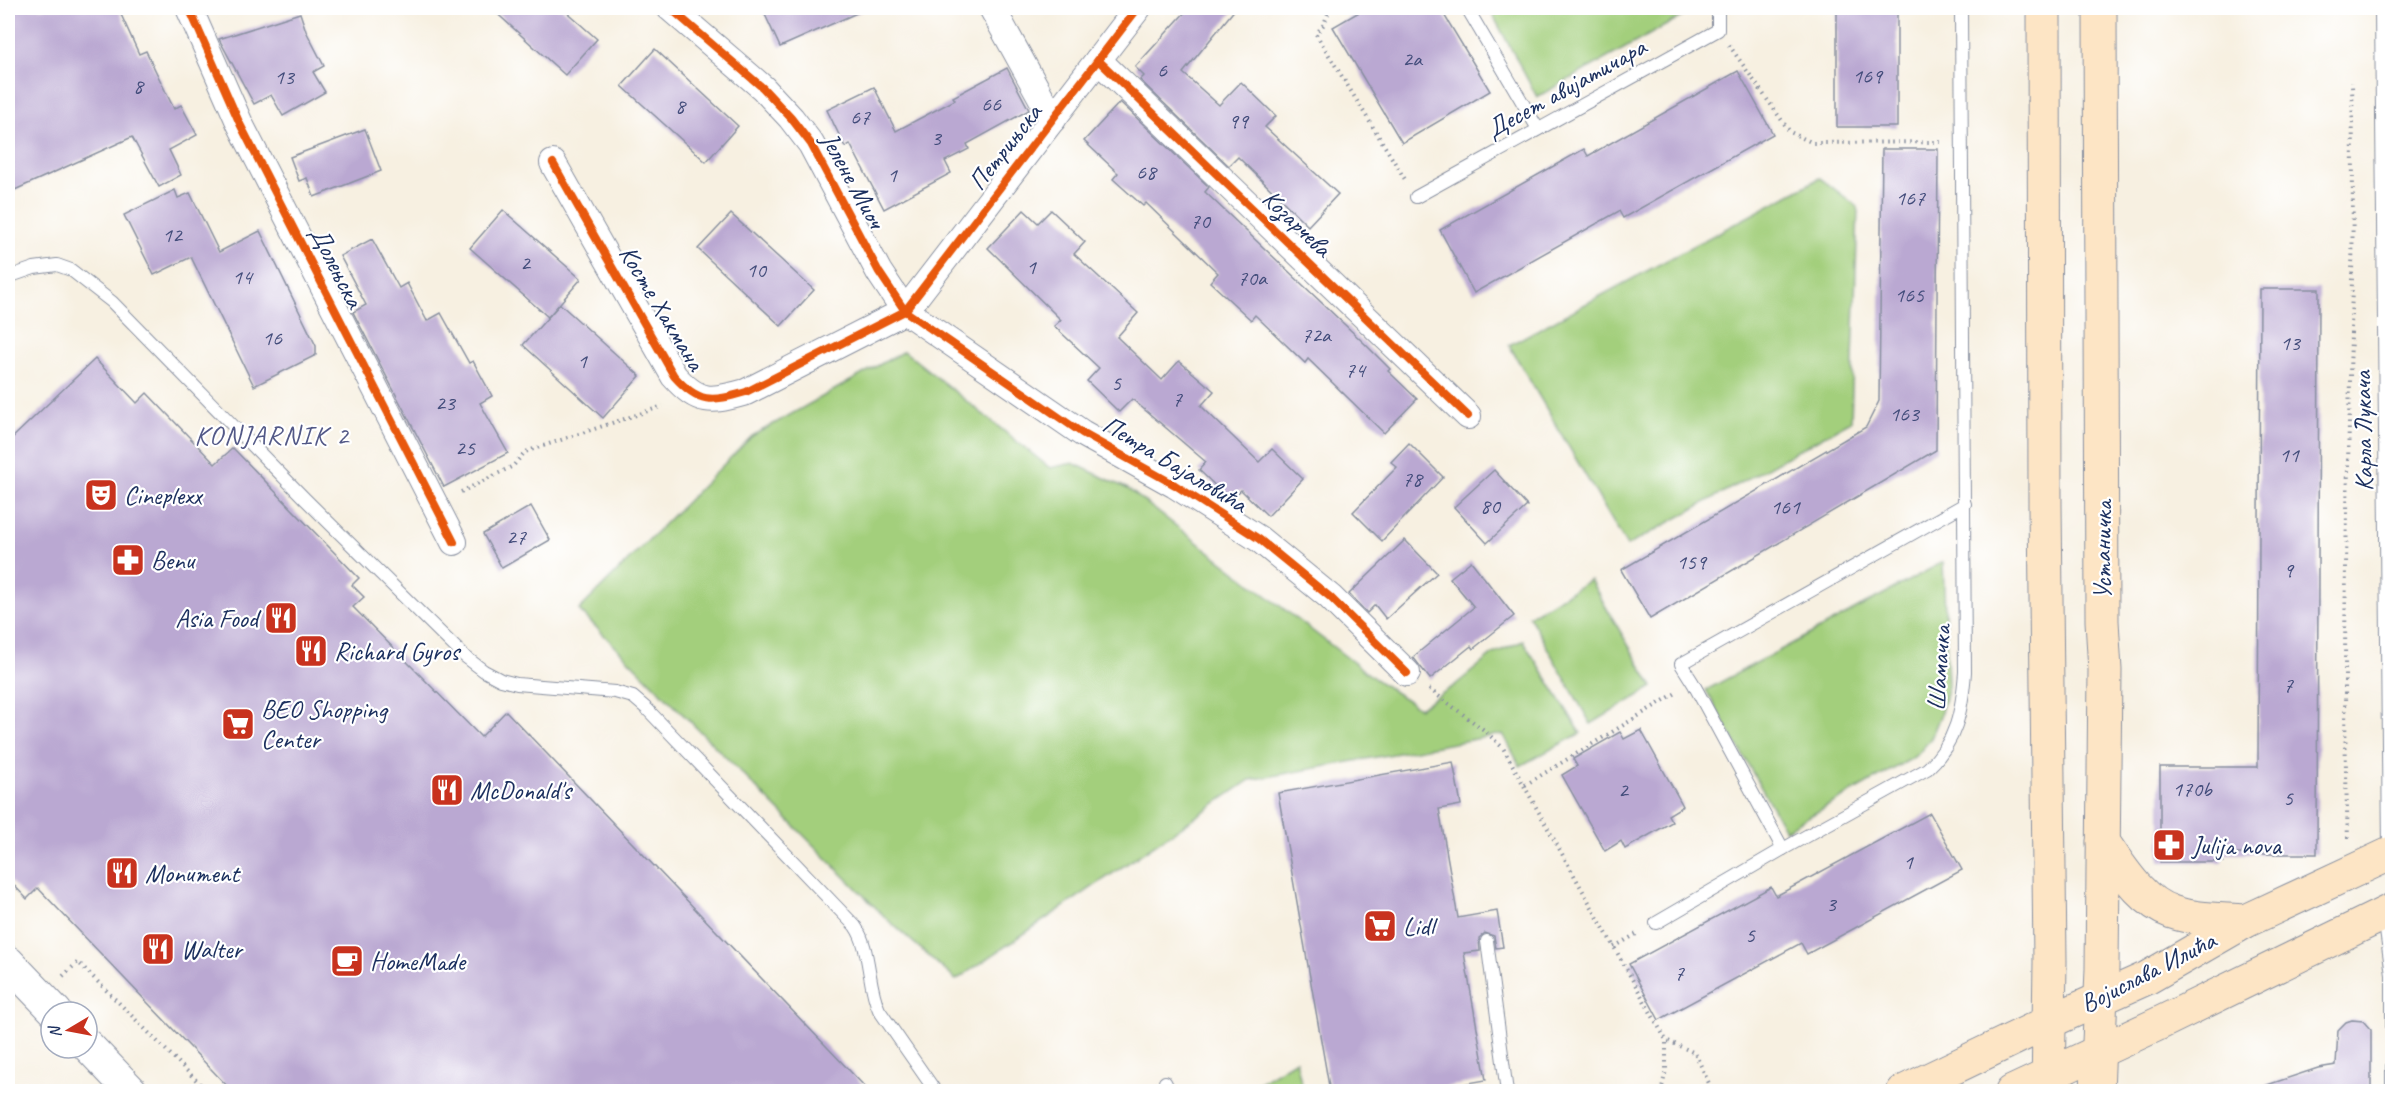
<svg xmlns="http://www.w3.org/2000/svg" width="2400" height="1099" font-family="Caveat,sans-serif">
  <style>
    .green { fill: #a3cf7b; stroke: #5f7f6c; stroke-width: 1.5 }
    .building { fill: #baa8d2 }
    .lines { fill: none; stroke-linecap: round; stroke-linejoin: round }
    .service-casing { stroke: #8990a0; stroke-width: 14 }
    .minor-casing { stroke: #8990a0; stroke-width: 28 }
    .tertiary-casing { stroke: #8990a0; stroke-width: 34 }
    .secondary-casing { stroke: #8990a0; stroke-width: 35 }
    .path { stroke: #8990a0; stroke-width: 4; stroke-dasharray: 1.5 4.5; stroke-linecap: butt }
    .service { stroke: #fff; stroke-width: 12 }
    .minor { stroke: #fff; stroke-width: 26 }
    .tertiary { stroke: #fff; stroke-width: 32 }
    .secondary { stroke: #fde5c5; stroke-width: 33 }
    .cycleway-casing { stroke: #fff; stroke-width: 11 }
    .cycleway { stroke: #e8590c; stroke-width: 8 }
    .labels { text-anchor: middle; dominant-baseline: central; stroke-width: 4.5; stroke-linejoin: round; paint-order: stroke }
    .number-label { font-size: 22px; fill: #434d7b }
    .street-label { font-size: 26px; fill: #1b2f5e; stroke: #fff }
    .poi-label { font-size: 26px; fill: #1b2f5e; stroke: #fff; text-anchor: start }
    .neighbourhood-label { font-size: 27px; letter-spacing: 1.5px; fill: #535987; stroke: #fff }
  </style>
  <rect width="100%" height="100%" fill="#fff"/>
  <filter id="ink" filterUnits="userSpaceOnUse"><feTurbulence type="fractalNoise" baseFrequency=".0167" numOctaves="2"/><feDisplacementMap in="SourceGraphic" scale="12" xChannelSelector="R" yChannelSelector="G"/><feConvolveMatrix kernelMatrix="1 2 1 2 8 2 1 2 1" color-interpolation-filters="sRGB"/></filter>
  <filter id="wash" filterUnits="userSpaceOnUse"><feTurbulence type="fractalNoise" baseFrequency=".008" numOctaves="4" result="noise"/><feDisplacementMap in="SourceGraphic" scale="24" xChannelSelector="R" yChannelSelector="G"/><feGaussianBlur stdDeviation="1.35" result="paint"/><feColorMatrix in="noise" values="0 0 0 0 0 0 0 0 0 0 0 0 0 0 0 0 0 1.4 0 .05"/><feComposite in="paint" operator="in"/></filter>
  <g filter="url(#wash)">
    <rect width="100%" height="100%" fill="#f7f0e1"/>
    <g class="green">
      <path d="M1489,8H1684L1683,16L1537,97Z"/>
      <path d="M1820,178L1858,207L1851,421L1627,546L1509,345Z"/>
      <path d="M904,351L1050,468L1073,463L1128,489L1375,679L1419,708L1454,686L1493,654L1523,641L1581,733L1520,766L1503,734L1250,780L956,980L889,921L579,610L752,436Z"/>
      <path d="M1943,562L1948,686L1940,716L1931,738L1919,753L1911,759L1785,830L1706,690Z"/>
      <path d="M1590,580L1653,687L1591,724L1529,616Z"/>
      <path d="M1296,1060L1303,1091H1245Z"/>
    </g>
    <g id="blocks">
      <g class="building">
        <path d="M8,8H118L139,54L146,51L174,109L181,105L197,135L169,150L181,175L159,187L132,137L8,193Z"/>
        <path d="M491,8H562L597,39L565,75Z"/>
        <path d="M762,8H868L780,47Z"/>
        <path d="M1189,8H1236L1183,73L1219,105L1241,82L1276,116L1265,127L1338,194L1308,226L1238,157L1229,166L1140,80L1144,76L1135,67Z"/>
        <path d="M1366,8H1440L1490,91L1402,143L1333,27Z"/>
        <rect x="1837" y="8" width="60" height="119"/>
        <path d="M300,13L306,31L324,66L313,72L325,92L283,116L271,95L254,104L219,39Z"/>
        <path d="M655,49L738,126L706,162L622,86Z"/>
        <path d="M1007,68L1029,110L967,144L969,149L945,161L951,173L884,209L850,144L845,147L827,110L874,87L896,131L955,100L953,97Z"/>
        <path d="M1738,71L1773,134L1623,218L1619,211L1474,293L1440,230L1584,149L1588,156Z"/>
        <path d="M1120,102L1209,187L1205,192L1364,343L1390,369L1388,371L1417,399L1384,433L1308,359L1305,363L1255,315L1251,320L1210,282L1218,273L1146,203L1143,206L1113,179L1118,173L1084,141Z"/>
        <path d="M365,129L381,171L314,197L307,178L299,181L290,157Z"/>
        <path d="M1882,149H1938L1936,450L1650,619L1621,570L1866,427L1879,401Z"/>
        <path d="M175,190L178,198L190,193L219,252L260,231L316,346V355L254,386L191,257L154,275L124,215Z"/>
        <path d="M503,210L581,279L548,317L470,248Z"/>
        <path d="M1024,210L1038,223L1051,210L1085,242L1074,254L1138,313L1117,337L1162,380L1179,361L1214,391L1201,406L1259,462L1272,449L1303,479L1268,516L1241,490L1230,500L1199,470L1206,462L1132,399L1119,412L1087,381L1099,368L1054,326L1061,320L988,248Z"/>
        <path d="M731,214L814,290L781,326L698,249Z"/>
        <path d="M372,239L399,288L407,283L427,321L441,313L469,363L473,361L492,396L480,403L508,453L444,487L353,312L366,305L340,256Z"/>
        <path d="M2260,289H2319L2317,854H2223V862H2160V767H2258Z"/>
        <path d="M560,304L640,376L603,418L523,345Z"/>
        <path d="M95,359L137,403L147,393L215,464L233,448L359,578L352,585L364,597L353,607L481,737L506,711L870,1092H233L38,888L27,899L8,879V442Z"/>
        <path d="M1409,443L1443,477L1382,541L1353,512L1397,467L1391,462Z"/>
        <path d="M1494,470L1527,506L1487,543L1454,507Z"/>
        <path d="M531,506L550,540L502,568L483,534Z"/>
        <path d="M1405,540L1437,573L1386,619L1375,605L1367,613L1349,594Z"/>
        <path d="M1471,561L1514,616L1473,649L1471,646L1430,679L1413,657L1474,607L1450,578Z"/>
        <path d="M1641,730L1683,806L1668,815L1672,822L1625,849L1621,841L1605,851L1562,775L1577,766L1573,759L1620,732L1624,739Z"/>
        <path d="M1453,762L1461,805L1439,809L1458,918L1497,911L1503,947L1496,948L1494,936L1485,933L1479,938L1480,951L1464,953L1486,1080L1418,1092H1330L1278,793Z"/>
        <path d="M1930,813L1962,870L1807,954L1801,943L1659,1020L1629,964L1771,887L1776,896Z"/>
        <path d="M2352,1020L2363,1021L2371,1030V1092H2262L2261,1087L2318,1068L2336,1065L2338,1030L2346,1022Z"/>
      </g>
    </g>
  </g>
  <g filter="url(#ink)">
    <use href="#blocks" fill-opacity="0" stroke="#8990a0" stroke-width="1.5"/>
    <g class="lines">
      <defs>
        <g id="service">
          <path d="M1467,8L1538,129"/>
          <path d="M2381,8L2389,852"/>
          <path d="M1416,197L1718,30V8"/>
          <path d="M8,277L34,268L57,265L71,270L112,302L305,499L463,655L484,671L501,680L517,684L615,692L633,697L647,709L855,926C871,949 867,984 879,1010L936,1092"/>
          <path d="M1783,849L1693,683L1681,664L1965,504"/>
          <path d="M2384,916L2392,975V1092"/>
          <path d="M1656,923L1783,849L1927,769C1957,742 1962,710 1965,672L1961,8"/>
          <path d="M1487,941L1507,1092"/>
          <path d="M1165,1082L1170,1092"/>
        </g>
        <g id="minor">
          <path d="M189,8L240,124L454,542"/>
          <path d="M670,8L763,88L791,118L811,144L879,272L905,311L1082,433L1175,485L1259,539L1330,597L1407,673"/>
          <path d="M992,8L1053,119"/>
          <path d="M1098,60L1468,416"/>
          <path d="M553,163L674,376C699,404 711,402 746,392L905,311L1138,8"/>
        </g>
        <g id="tertiary">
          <path d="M8,962L56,1012"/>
          <path d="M87,1045L132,1092"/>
        </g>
        <g id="secondary">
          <path d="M2044,8L2045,506L2050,962L2048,1092"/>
          <path d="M2103,842C2121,867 2141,902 2172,912C2195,920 2222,919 2246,921"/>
          <path d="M1903,1092L2051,1021L2147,978L2246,921L2392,853"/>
          <path d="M2012,1092L2158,1024L2392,910"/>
          <path d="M2097,1092L2102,969L2105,670L2102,621L2100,8"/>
        </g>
      </defs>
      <use href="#service" class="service-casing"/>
      <use href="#minor" class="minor-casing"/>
      <use href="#tertiary" class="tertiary-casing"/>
      <use href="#secondary" class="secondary-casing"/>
      <g class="path">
        <path d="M1330,8L1324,24L1316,34L1406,181"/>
        <path d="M1729,45L1790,132L1813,143L1941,142"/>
        <path d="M461,492L513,466L525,452L663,406"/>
        <path d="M1429,689L1484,730L1503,748L1666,1040L1695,1053L1713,1092"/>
        <path d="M1525,785L1676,693"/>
        <path d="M2348,838C2338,586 2357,334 2352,82"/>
        <path d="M1614,947L1640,932"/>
        <path d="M63,976L78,962L208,1092"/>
        <path d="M1661,1092L1666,1070V1040"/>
      </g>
      <use href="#service" class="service"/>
      <use href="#minor" class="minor"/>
      <use href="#tertiary" class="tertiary"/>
      <use href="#secondary" class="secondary"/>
      <defs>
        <g id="cycleway">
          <path d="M189,8L240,124L454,542"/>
          <path d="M670,8L763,88L791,118L811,144L879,272L905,311L1082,433L1175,485L1259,539L1330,597L1407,673"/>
          <path d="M1098,60L1468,416"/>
          <path d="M553,163L674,376C699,404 711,402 746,392L905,311L1138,8"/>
        </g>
      </defs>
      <use href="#cycleway" class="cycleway-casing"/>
      <use href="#cycleway" class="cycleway"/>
    </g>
  </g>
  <defs>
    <symbol id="theatre-square" viewBox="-11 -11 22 22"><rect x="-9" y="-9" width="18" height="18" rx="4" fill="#c8321e" stroke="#fff"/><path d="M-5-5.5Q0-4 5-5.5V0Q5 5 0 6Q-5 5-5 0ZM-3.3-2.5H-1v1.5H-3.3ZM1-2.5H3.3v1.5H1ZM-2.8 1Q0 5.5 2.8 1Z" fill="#fff"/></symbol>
    <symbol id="pharmacy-square" viewBox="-11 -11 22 22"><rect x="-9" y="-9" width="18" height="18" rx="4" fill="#c8321e" stroke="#fff"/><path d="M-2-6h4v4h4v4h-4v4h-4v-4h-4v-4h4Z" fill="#fff"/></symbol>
    <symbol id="restaurant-square" viewBox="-11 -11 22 22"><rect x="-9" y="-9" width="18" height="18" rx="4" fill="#c8321e" stroke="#fff"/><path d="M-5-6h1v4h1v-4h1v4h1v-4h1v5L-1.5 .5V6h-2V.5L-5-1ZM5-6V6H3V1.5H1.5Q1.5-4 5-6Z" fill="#fff"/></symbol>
    <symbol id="supermarket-square" viewBox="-11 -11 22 22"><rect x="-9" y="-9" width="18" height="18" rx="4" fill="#c8321e" stroke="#fff"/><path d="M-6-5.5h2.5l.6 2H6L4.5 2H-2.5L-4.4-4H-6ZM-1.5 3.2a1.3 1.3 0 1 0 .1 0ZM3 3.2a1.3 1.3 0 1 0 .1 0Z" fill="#fff"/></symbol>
    <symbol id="cafe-square" viewBox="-11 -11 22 22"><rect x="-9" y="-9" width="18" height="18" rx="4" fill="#c8321e" stroke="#fff"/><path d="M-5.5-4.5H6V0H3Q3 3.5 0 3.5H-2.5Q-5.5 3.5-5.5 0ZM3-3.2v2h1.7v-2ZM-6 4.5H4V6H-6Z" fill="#fff"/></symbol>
  </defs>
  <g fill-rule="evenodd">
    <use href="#theatre-square" x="82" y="476" width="38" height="38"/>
    <use href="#pharmacy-square" x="109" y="541" width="38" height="38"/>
    <use href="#restaurant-square" x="262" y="599" width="38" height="38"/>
    <use href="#restaurant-square" x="292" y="632" width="38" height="38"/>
    <use href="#supermarket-square" x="219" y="705" width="38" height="38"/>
    <use href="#restaurant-square" x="428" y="771" width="38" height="38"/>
    <use href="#pharmacy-square" x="2150" y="826" width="38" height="38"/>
    <use href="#restaurant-square" x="103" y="854" width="38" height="38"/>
    <use href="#supermarket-square" x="1361" y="907" width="38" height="38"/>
    <use href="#restaurant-square" x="139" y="930" width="38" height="38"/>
    <use href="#cafe-square" x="328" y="942" width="38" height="38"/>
  </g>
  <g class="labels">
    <g class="number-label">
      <text x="1412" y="59">2a</text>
      <text x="1162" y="70">6</text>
      <text x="1867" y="76">169</text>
      <text x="284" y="77">13</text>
      <text x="138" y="86">8</text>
      <text x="991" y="104">66</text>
      <text x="680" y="106">8</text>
      <text x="860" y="117">67</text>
      <text x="1238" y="121">99</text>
      <text x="936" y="138">3</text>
      <text x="1146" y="172">68</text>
      <text x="892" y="175">1</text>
      <text x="1910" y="198">167</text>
      <text x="1200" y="221">70</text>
      <text x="172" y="235">12</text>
      <text x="525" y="263">2</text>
      <text x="1031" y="267">1</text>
      <text x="756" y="270">10</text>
      <text x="242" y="277">14</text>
      <text x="1252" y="278">70a</text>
      <text x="1909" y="295">165</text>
      <text x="1316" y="335">72a</text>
      <text x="272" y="338">16</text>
      <text x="2290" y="343">13</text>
      <text x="582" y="361">1</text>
      <text x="1355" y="370">74</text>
      <text x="1116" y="383">5</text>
      <text x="1177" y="399">7</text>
      <text x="445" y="403">23</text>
      <text x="1904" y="414">163</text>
      <text x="465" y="448">25</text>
      <text x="2289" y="455">11</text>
      <text x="1412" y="479">78</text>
      <text x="1490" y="506">80</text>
      <text x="1785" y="507">161</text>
      <text x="516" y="537">27</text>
      <text x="1691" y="562">159</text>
      <text x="2288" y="570">9</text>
      <text x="2288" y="685">7</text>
      <text x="2192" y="789">170b</text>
      <text x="1623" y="790">2</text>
      <text x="2288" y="798">5</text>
      <text x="1908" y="862">1</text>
      <text x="1831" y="904">3</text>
      <text x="1750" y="935">5</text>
      <text x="1679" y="973">7</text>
    </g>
    <g class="street-label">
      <text transform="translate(1566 88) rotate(-29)">Десет авијатичара</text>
      <text transform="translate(1005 147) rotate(-52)">Петрињска</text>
      <text transform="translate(853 180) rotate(61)">Јелене Миоч</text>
      <text transform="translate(1297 223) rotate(44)">Козарчева</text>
      <text transform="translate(337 267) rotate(63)">Долењска</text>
      <text transform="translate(662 308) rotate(59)">Косте Хакмана</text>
      <text transform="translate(2363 431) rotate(-91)">Карла Лукача</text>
      <text transform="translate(1175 464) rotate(31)">Петра Бајаловића</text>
      <text transform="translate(2102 550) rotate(-90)">Устаничка</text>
      <text transform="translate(1939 668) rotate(-86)">Шамачка</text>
      <text transform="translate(2148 972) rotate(-27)">Војислава Илића</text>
    </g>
    <g class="poi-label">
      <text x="124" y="495">Cineplexx</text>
      <text x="151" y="560">Benu</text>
      <text x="258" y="618" text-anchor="end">Asia Food</text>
      <text x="334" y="651">Richard Gyros</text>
      <text x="261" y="709">BEO Shopping<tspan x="261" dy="30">Center</tspan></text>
      <text x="470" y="790">McDonald's</text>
      <text x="2192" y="845">Julija nova</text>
      <text x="145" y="873">Monument</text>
      <text x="1403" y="926">Lidl</text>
      <text x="181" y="949">Walter</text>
      <text x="370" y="961">HomeMade</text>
    </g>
    <g class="neighbourhood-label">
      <text x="272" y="435">KONJARNIK 2</text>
    </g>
  </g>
  <rect width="2400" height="1099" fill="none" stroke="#fff" stroke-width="30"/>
  <g transform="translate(69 1030) rotate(260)"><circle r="28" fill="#ffffff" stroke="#a4acbf" stroke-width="1.5"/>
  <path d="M0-4.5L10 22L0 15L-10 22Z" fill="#c8321e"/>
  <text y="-9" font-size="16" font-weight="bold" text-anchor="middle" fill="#1b2f5e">N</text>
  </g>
</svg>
